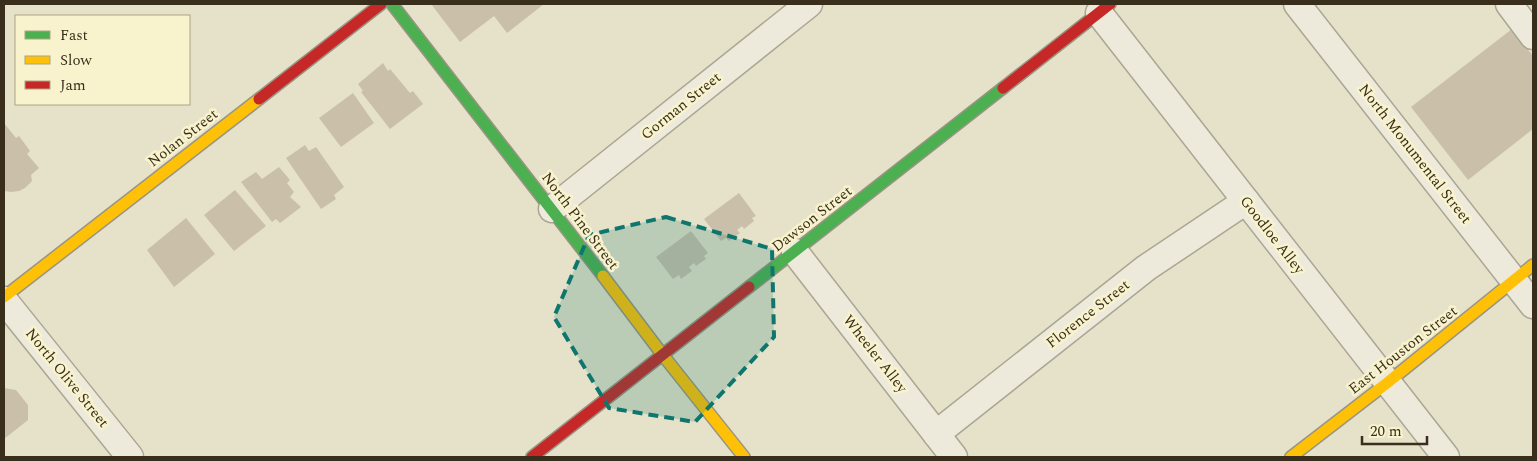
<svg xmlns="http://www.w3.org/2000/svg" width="1537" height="461" font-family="Spectral,serif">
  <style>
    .building { fill: #cac0aa }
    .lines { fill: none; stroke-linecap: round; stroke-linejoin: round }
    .street-casing { stroke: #aaa693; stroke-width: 29 }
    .fast-casing { stroke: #999483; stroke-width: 14 }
    .slow-casing { stroke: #999483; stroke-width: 14 }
    .jam-casing { stroke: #999483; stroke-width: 14 }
    .street { stroke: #edeadc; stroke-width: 26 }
    .fast { stroke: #4caf50; stroke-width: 11 }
    .slow { stroke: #ffc107; stroke-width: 11 }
    .jam { stroke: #c62828; stroke-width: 11 }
    .marked { fill: #0f766e; fill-opacity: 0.2; stroke: #0f766e; stroke-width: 4; stroke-dasharray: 10 6; stroke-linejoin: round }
    .labels { text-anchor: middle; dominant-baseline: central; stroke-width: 5; stroke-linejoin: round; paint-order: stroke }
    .street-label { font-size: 15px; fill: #392e1b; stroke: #f8f3cd }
  </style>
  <rect width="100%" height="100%" fill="#e5e2c9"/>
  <g class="building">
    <path d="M431,4H544L507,33L494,16L460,42Z"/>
    <path d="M1512,29L1533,56V129L1468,180L1411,107Z"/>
    <path d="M383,63L388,71L390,69L410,93L413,91L423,104L390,129L361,92L363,91L358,84Z"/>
    <path d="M353,93L374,123L341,147L319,118Z"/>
    <path d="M4,123L16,138L19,136L30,151L27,154L39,168L31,175L32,181L25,188L19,191L11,192L4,191Z"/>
    <path d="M305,145L309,151L316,147L344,187L334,195L336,199L321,209L286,158Z"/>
    <path d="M279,167L290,180L287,183L294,192L290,197L301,207L280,223L276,219L272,222L241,182L256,172L262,179Z"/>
    <path d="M235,190L266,226L234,251L204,215Z"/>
    <path d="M739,193L756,216L752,218L754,221L744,229L742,226L737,230L740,233L729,241L726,238L721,241L704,219Z"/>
    <path d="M186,218L215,254L174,287L147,250Z"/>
    <path d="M691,231L708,253L704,256L706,259L696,266L694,263L689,267L692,271L681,279L679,275L673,279L656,257Z"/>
    <path d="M4,388L16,390L28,405V420L4,439Z"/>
  </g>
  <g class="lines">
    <defs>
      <g id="street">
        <path d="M1297,4L1533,305"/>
        <path d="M1509,4L1533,36"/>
        <path d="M1099,13L1446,457"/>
        <path d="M552,209L809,4"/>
        <path d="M795,252L954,457"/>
        <path d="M4,300L130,457"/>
        <path d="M936,434L1146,268L1246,201"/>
      </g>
      <g id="fast">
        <path d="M392,4L603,276"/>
        <path d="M749,287L1003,88"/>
      </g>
      <g id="slow">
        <path d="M603,276L662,354L744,457"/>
        <path d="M4,297L259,99"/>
        <path d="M1291,457L1387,383L1533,265"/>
      </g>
      <g id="jam">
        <path d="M1003,88L1110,4"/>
        <path d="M259,99L381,4"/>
        <path d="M532,457L749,287"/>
      </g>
    </defs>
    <use href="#street" class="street-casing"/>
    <use href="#fast" class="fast-casing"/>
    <use href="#slow" class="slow-casing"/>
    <use href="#jam" class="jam-casing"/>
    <use href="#street" class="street"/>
    <use href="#fast" class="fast"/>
    <use href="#slow" class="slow"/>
    <use href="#jam" class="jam"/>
  </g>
  <path class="marked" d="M666,217L772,249L774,337L695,422L609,408L554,317L589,235Z"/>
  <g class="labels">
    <g class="street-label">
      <text transform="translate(681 106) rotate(-39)">Gorman Street</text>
      <text transform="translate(183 138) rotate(-38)">Nolan Street</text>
      <text transform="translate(1415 154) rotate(52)">North Monumental Street</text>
      <text transform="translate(812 219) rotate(-38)">Dawson Street</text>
      <text transform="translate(580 221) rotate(53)">North Pine Street</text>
      <text transform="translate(1272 235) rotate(52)">Goodloe Alley</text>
      <text transform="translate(1088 314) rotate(-38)">Florence Street</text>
      <text transform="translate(1403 350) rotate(-38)">East Houston Street</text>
      <text transform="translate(875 354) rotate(52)">Wheeler Alley</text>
      <text transform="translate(67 378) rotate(51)">North Olive Street</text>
    </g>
  </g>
  <rect width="1537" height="461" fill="none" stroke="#392e1b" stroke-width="10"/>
  <rect x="15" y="15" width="175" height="90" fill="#f8f3cd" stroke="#aca486"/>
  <rect x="25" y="31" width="25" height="8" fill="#4caf50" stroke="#aca486"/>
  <text x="60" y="40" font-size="15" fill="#392e1b">Fast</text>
  <rect x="25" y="56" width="25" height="8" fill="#ffc107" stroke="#aca486"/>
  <text x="60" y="65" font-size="15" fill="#392e1b">Slow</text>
  <rect x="25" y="81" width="25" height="8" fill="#c62828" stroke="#aca486"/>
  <text x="60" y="90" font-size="15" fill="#392e1b">Jam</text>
  <path d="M1362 436v8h65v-8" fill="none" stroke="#392e1b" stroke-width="2.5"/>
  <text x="1370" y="436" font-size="15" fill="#392e1b" stroke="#f8f3cd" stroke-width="4" paint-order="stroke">20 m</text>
</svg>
